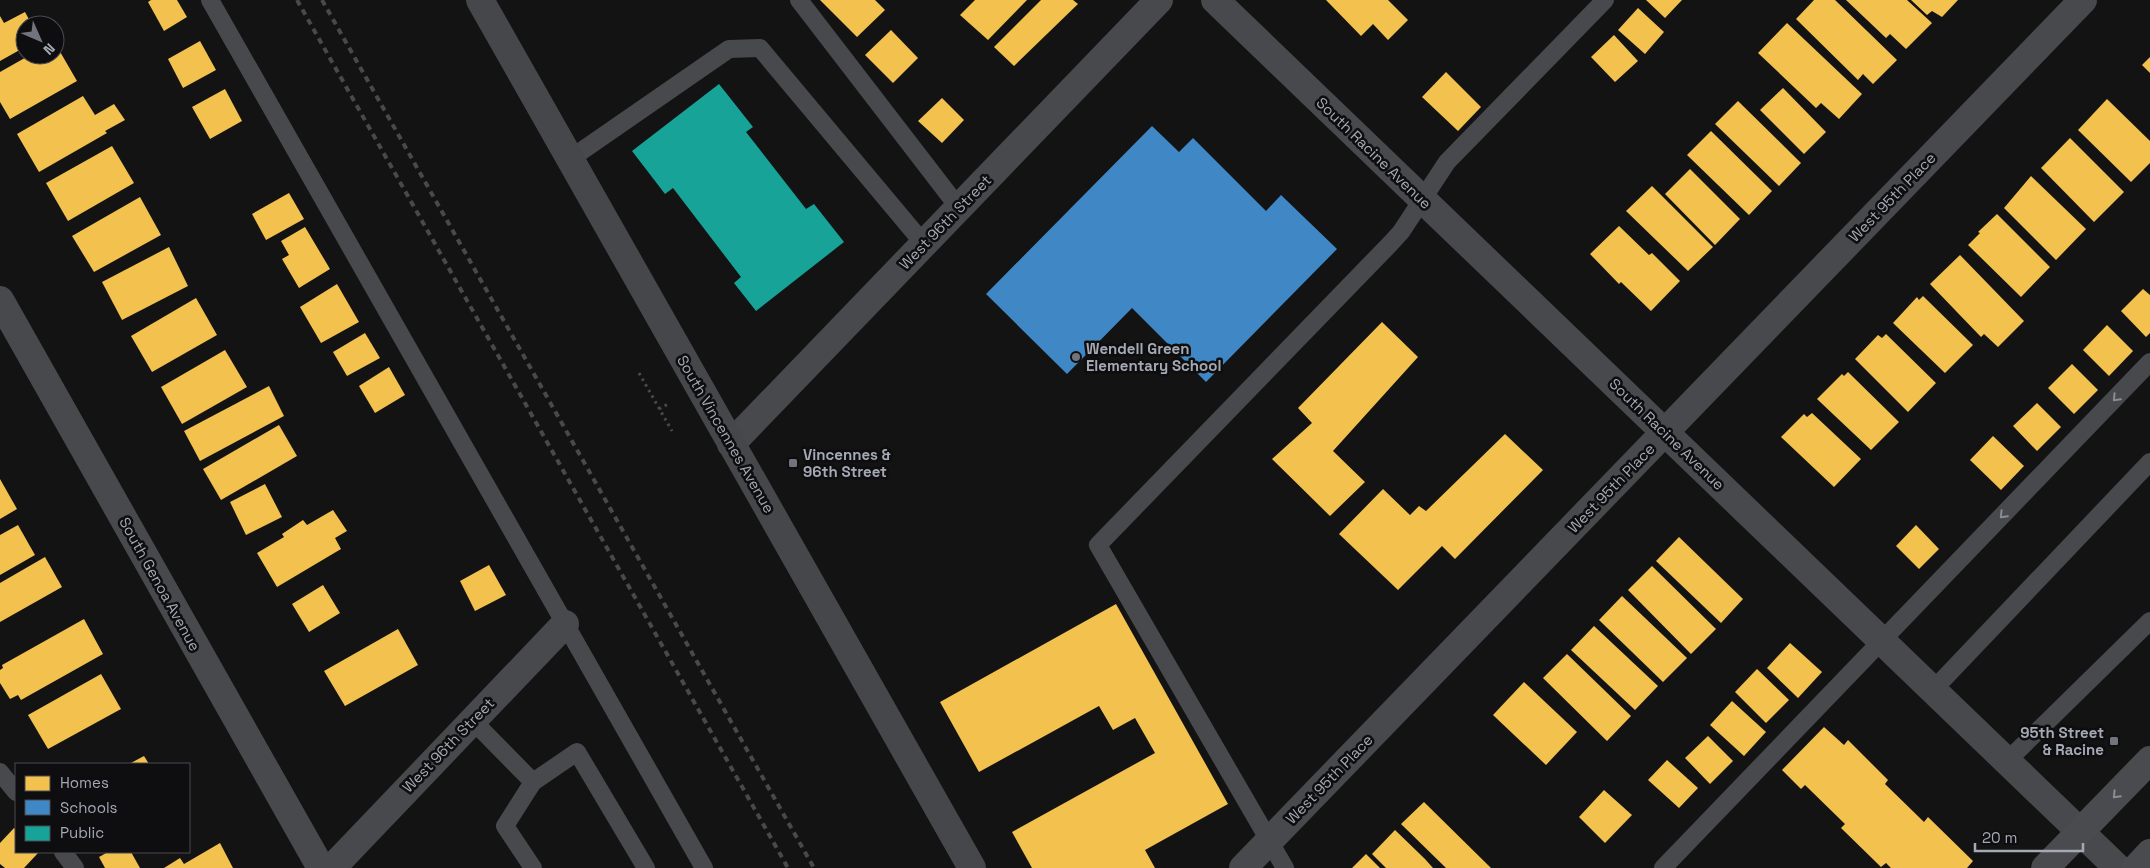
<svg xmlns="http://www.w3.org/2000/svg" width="2150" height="868" font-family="'Space Grotesk',sans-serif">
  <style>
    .homes { fill: #f2c14e }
    .schools { fill: #3f88c5 }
    .public { fill: #17a398 }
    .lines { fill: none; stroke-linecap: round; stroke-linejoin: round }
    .path { stroke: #494a4e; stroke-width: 3; stroke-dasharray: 2.5 4; stroke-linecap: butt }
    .service { stroke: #48494c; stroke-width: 18 }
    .minor { stroke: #48494c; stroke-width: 28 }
    .secondary { stroke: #46474a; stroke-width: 28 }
    .primary { stroke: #4a4b4e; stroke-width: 28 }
    .rail { stroke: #48494b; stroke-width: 4; stroke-dasharray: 6 5; stroke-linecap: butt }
    .oneway { stroke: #888c95 }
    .oneway2 { stroke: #898d95 }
    .poi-dot { fill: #71747c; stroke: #0e0d0f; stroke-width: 2 }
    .labels { text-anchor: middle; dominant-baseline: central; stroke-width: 5; stroke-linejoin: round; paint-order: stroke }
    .street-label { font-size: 15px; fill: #a4a9b4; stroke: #0e0d0f }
    .poi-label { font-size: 15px; font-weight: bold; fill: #a4a9b4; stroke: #0e0d0f; text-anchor: start }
  </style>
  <rect width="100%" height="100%" fill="#131313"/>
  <g class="homes">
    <path d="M151,0H177L187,17L164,31L148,2Z"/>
    <path d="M820,0H875L885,10L857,37Z"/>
    <path d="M975,0H1027L988,40L960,15Z"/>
    <path d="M1041,0H1073L1078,4L1014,66L994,47Z"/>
    <path d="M1326,0H1388L1408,20L1388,40L1373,24L1361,36Z"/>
    <path d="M1646,0H1682L1665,18Z"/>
    <path d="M1814,0H1835L1897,60L1873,84L1863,74L1858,80L1796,19Z"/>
    <path d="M1846,0H1907L1932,23L1906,49L1890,34L1886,38Z"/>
    <path d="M1911,0H1958L1942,17L1932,11L1927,15Z"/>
    <path d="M1638,8L1664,32L1645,54L1618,30Z"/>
    <path d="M25,12L32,25H25V47L0,61V16L4,23Z"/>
    <path d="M1787,23L1862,94L1839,119L1821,103L1816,108L1758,53Z"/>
    <path d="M891,30L918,58L893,83L865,55Z"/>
    <path d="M1614,35L1638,61L1615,82L1591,57Z"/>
    <path d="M200,41L216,70L183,88L168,59Z"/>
    <path d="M55,43L77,81L10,119L0,102V72L30,55H55Z"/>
    <path d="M2150,57V73L2142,65Z"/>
    <path d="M1446,72L1481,107L1458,131L1422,97Z"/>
    <path d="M1783,88L1826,132L1804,154L1760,110Z"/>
    <path d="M225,89L242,121L210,139L192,107Z"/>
    <path d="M83,96L95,115L114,104L125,120L105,131L107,133L39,172L17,134Z"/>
    <path d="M942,98L964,120L942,143L918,121Z"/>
    <path d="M2107,99L2150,141V163L2131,182L2078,130Z"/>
    <path d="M1738,101L1801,163L1779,186L1715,124Z"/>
    <path d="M1711,131L1772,191L1749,215L1687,155Z"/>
    <path d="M2070,138L2124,192L2094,222L2041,168Z"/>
    <path d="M112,146L134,183L68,221L46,183Z"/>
    <path d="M1690,169L1740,219L1715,245L1665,194Z"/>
    <path d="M2031,176L2086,229L2056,260L2004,208Z"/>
    <path d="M1652,186L1713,247L1688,271L1626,211Z"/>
    <path d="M289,193L304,219L266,240L252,214Z"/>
    <path d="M140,197L161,235L94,272L72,236Z"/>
    <path d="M1997,214L2050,267L2021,297L1968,245L1980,233L1978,232Z"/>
    <path d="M1619,226L1649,255L1652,253L1680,281L1651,311L1621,282L1619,284L1590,254Z"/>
    <path d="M305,227L330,269L299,288L282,259L289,255L281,241Z"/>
    <path d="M169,247L188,286L122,320L102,282Z"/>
    <path d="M1960,255L2024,321L1998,347L1984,334L1981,337L1930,284Z"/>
    <path d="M337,284L359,322L321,343L300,307Z"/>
    <path d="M2143,289L2150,295V333L2146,337L2121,311Z"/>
    <path d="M1923,296L1973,345L1945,373L1893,323L1917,297L1919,300Z"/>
    <path d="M196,298L217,335L152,372L131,336Z"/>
    <path d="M1382,322L1418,357L1333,451L1365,482L1330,516L1272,459L1312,423L1298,408Z"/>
    <path d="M2107,325L2133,351L2109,376L2083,350Z"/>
    <path d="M365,333L380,358L347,376L333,352Z"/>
    <path d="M1886,334L1936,383L1908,412L1855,359L1878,335L1882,338Z"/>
    <path d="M225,350L247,387L182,424L161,387Z"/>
    <path d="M2072,364L2098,390L2074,414L2048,388Z"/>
    <path d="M389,367L405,395L375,413L359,386Z"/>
    <path d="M1848,372L1899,422L1871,450L1817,399L1842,374L1844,376Z"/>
    <path d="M269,386L284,416L200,461L184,431Z"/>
    <path d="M2037,403L2061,427L2037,451L2013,426Z"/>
    <path d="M1812,413L1861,459L1834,487L1781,437L1804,414L1807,417Z"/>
    <path d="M279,425L297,456L221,500L203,469Z"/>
    <path d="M1505,434L1543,470L1455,559L1442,546L1398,590L1339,534L1383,489L1410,515L1419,506L1426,511Z"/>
    <path d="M1993,436L2024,466L2001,490L1970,460Z"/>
    <path d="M0,479L17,509L0,519Z"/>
    <path d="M265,484L282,517L246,535L230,502Z"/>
    <path d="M333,510L347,531L335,538L341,549L277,587L257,553L284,537L282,534L303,520L307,525Z"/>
    <path d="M18,525L35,555L0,575V535Z"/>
    <path d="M1916,525L1939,549L1919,569L1896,546Z"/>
    <path d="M1679,537L1743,599L1721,623L1656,561Z"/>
    <path d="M45,557L62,587L0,622V583Z"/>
    <path d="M489,565L506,595L475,611L460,581Z"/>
    <path d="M1652,566L1716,629L1691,654L1628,590Z"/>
    <path d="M323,585L340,613L309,632L292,604Z"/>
    <path d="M1622,596L1687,658L1663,682L1599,620Z"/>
    <path d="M1116,604L1228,804L1145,850L1155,868H1032L1012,832L1155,753L1135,718L1113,730L1099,706L979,772L940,702Z"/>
    <path d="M84,619L103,654L21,700L18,695L10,699L0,683V670L3,668L2,665Z"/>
    <path d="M1594,626L1658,686L1635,710L1571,650Z"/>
    <path d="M398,629L418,665L345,706L324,671Z"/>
    <path d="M1790,643L1822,672L1798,698L1767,668Z"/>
    <path d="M1567,654L1631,716L1607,741L1543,678Z"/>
    <path d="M1757,669L1789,700L1766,723L1735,692Z"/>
    <path d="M101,674L121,709L48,749L28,715Z"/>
    <path d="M1524,682L1577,732L1546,765L1493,715Z"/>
    <path d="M1732,701L1766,732L1744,756L1710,725Z"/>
    <path d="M1824,727L1844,745L1848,740L1888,780L1885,784L1924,822L1928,817L1973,861L1967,868H1891L1886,863L1881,867L1841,828L1845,824L1805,785L1801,789L1782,770Z"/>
    <path d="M1708,736L1733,761L1710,784L1685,758Z"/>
    <path d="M144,756L149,764H129Z"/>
    <path d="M1667,760L1698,788L1679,808L1648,780Z"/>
    <path d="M1604,790L1632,815L1605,843L1579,817Z"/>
    <path d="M1424,802L1491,868H1446L1401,824Z"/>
    <path d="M14,828L16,830V852H39L24,868H5L0,864V843Z"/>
    <path d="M1395,830L1425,859L1433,868H1386L1372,854Z"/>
    <path d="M220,843L233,868H164L180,858L184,864Z"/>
    <path d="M108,852H131L140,868H105L99,857Z"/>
    <path d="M1366,854L1380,868H1352Z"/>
  </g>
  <path class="schools" d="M1152,126L1179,152L1193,138L1266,211L1281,195L1337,249L1206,382L1132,308L1067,374L986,294Z"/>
  <path class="public" d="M719,84L753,127L746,132L806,209L814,204L844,242L756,311L734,283L741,277L673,188L665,194L632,151Z"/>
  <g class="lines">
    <g class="path">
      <path d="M639,373L672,431"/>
      <path d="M659,409L668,404"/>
    </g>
    <g class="service">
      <path d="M210,0L704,868"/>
      <path d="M799,0L959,208"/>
      <path d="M570,159L729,49L760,48L924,244"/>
      <path d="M1933,690L2150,462"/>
      <path d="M472,720L533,782L577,752L646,868"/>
      <path d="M2007,761L2150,621"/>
      <path d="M0,772L16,792"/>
      <path d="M533,782L505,826L533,868"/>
      <path d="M63,852L75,868"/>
      <path d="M1285,868L1098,545L1390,244L1401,232L1447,162L1605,0"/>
      <path d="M1663,868L2150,362"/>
    </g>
    <g class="minor">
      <path d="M1215,0L2118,868"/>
      <path d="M0,300L321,868"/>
      <path d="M731,444L1159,0"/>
      <path d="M332,868L565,624"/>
      <path d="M1243,868L2083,0"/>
    </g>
    <path class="secondary" d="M480,0L972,868"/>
    <g class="primary">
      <path d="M2045,868L2150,760"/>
      <path d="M2136,868L2150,853"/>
    </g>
    <g class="rail">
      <path d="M297,0L788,868"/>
      <path d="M322,0L814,868"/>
    </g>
  </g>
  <defs><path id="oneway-chevron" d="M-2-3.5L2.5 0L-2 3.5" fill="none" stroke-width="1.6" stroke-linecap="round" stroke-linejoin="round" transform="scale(1.25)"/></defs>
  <g class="oneway">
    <use href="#oneway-chevron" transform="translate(2116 398) rotate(134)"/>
    <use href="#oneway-chevron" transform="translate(2003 515) rotate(134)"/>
  </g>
  <use class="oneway2" href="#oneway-chevron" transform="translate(2116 795) rotate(134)"/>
  <g class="poi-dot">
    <circle cx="1076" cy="357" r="5"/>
    <rect x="788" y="458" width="10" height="10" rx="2.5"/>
    <rect x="2109" y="736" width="10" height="10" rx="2.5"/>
  </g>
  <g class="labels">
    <g class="street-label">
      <text transform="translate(1374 153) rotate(44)">South Racine Avenue</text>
      <text transform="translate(1892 197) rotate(-46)">West 95th Place</text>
      <text transform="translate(945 222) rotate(-46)">West 96th Street</text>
      <text transform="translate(726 434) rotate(60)">South Vincennes Avenue</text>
      <text transform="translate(1667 434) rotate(44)">South Racine Avenue</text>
      <text transform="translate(1611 488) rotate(-46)">West 95th Place</text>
      <text transform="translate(160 584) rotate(61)">South Genoa Avenue</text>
      <text transform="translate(448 745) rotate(-46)">West 96th Street</text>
      <text transform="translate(1329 779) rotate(-46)">West 95th Place</text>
    </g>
    <g class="poi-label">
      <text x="1086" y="348">Wendell Green<tspan x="1086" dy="17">Elementary School</tspan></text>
      <text x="803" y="454">Vincennes &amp;<tspan x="803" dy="17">96th Street</tspan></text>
      <text x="2104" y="732" text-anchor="end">95th Street<tspan x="2104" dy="17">&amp; Racine</tspan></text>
    </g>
  </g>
  <rect x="15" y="763" width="175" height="90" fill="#0e0d0f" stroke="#4a4b51"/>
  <rect x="25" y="776" width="25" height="15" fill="#f2c14e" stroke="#4a4b51"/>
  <text x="60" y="788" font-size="15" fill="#a4a9b4">Homes</text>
  <rect x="25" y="800" width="25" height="15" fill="#3f88c5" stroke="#4a4b51"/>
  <text x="60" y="813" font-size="15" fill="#a4a9b4">Schools</text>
  <rect x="25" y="826" width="25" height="15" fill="#17a398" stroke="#4a4b51"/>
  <text x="60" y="838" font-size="15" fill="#a4a9b4">Public</text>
  <g transform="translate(40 40) rotate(135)"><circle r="24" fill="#0e0d0f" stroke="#4a4b51"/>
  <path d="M0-4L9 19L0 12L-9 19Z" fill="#71747c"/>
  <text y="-8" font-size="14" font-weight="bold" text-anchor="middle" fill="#a4a9b4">N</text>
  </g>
  <path d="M1975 843v8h108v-8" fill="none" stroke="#a4a9b4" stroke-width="2.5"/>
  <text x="1982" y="843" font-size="15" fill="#a4a9b4" stroke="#0e0d0f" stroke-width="4" paint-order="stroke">20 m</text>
</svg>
